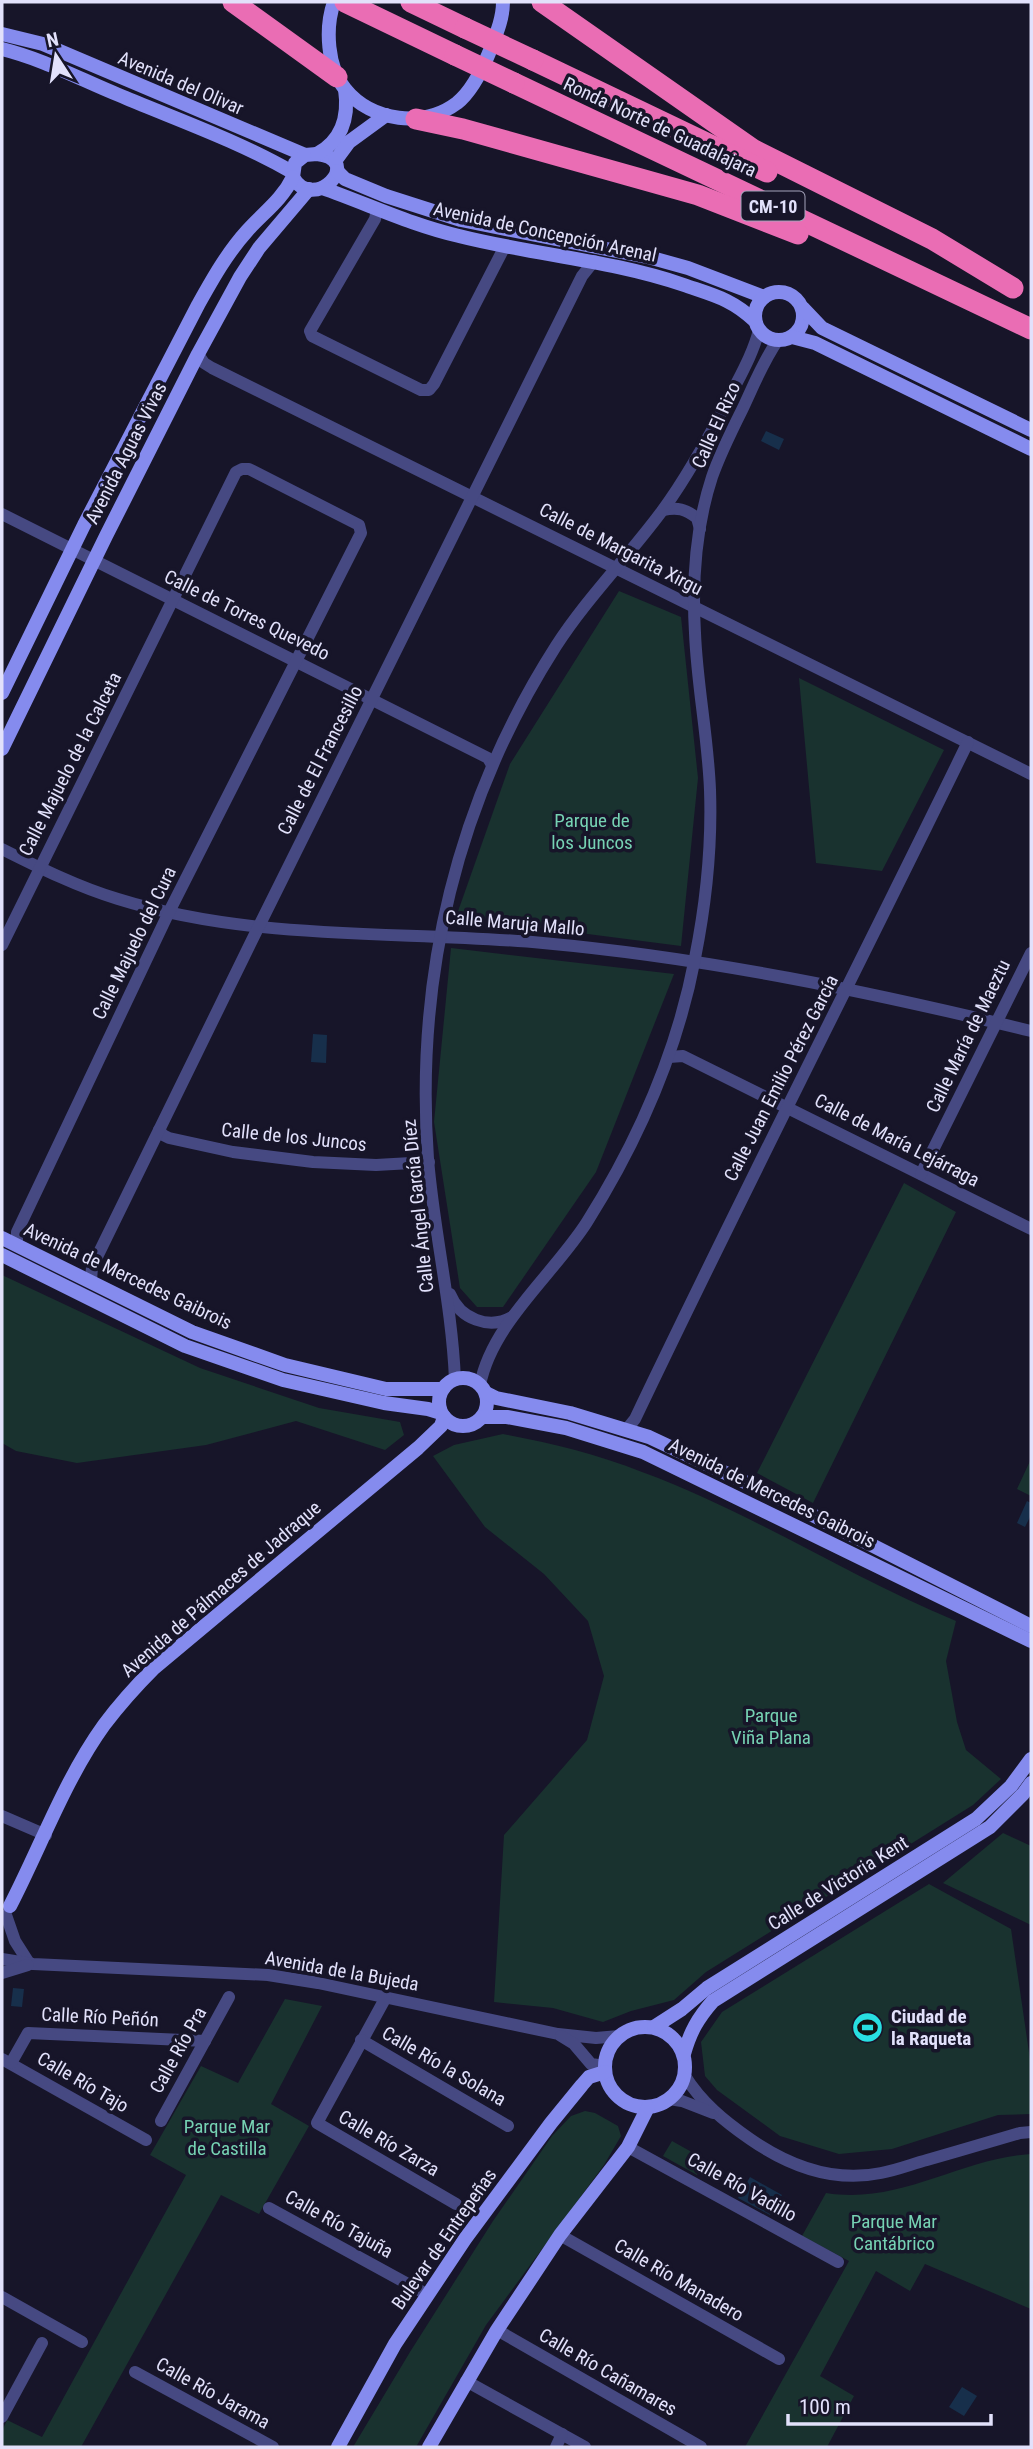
<svg xmlns="http://www.w3.org/2000/svg" width="1033" height="2449" font-family="'Roboto Condensed',sans-serif">
  <style>
    .green { fill: #19322f }
    .water { fill: #172f4b }
    .lines { fill: none; stroke-linecap: round; stroke-linejoin: round }
    .street { stroke: #464982; stroke-width: 12 }
    .secondary { stroke: #858bee; stroke-width: 14 }
    .highway { stroke: #ea6db4; stroke-width: 21 }
    .highway-bridge { stroke: #ea6db4; stroke-width: 21 }
    .labels { text-anchor: middle; dominant-baseline: central; stroke-width: 7; stroke-linejoin: round; paint-order: stroke }
    .shield { fill: #171529; stroke: #a5a4bc; stroke-width: 2 }
    .shield-label { font-size: 18px; font-weight: bold; fill: #e2e1fb }
    .street-label { font-size: 19px; fill: #e2e1fb; stroke: #171529 }
    .park-label { font-size: 19px; fill: #76d2b3; stroke: #171529 }
    .poi-label { font-size: 19px; font-weight: bold; fill: #e2e1fb; stroke: #171529; text-anchor: start }
  </style>
  <rect width="100%" height="100%" fill="#171529"/>
  <g class="green">
    <path d="M619,591L681,617L698,778L681,946L456,917L510,764Z"/>
    <path d="M799,678L944,750L882,871L816,863Z"/>
    <path d="M451,948L674,974L596,1172L503,1307H477L460,1288L434,1122Z"/>
    <path d="M904,1183L956,1212L813,1503L757,1473Z"/>
    <path d="M2,1275L200,1368L319,1408L400,1422L404,1435L385,1450L296,1421L206,1445L77,1463L16,1451L2,1443Z"/>
    <path d="M503,1434C551,1443 597,1454 642,1472C751,1512 849,1577 956,1621L946,1661L957,1722L966,1750L1001,1779L973,1805L706,1972L674,2000L631,2011L603,2022L553,2008L494,2002L504,1835L587,1740L604,1676L588,1621L544,1574L485,1527L433,1456L454,1445Z"/>
    <path d="M1031,1459V1496L1017,1489Z"/>
    <path d="M1003,1833L1031,1846V1925L943,1883Z"/>
    <path d="M929,1884L1011,1929L1031,2066V2114L998,2115L892,2149L839,2154L780,2136L717,2090L705,2076L701,2042L722,2012Z"/>
    <path d="M285,1999L322,2006L271,2104L309,2126L259,2214L221,2195L81,2447H2V2431L7,2420L42,2437L186,2175L150,2155L201,2066L238,2083Z"/>
    <path d="M585,2111L595,2113L618,2126L621,2136L604,2165L486,2325L416,2447H353L410,2352L493,2221L552,2136L571,2116Z"/>
    <path d="M672,2141L706,2160L697,2175L663,2156Z"/>
    <path d="M1031,2154V2309L925,2264L910,2291L876,2271L820,2376L854,2396L827,2447H745L849,2261L802,2236L826,2193C901,2205 958,2159 1031,2154Z"/>
  </g>
  <g class="water">
    <path d="M766,431L784,439L779,450L761,441Z"/>
    <path d="M313,1034L327,1035L326,1063L311,1062Z"/>
    <path d="M1027,1501L1031,1503V1515L1025,1527L1017,1523Z"/>
    <path d="M13,1988L24,1989L22,2007L11,2006Z"/>
    <path d="M750,2177L782,2195L770,2215L738,2198Z"/>
    <path d="M962,2387L977,2396L964,2416L949,2407Z"/>
  </g>
  <g class="lines">
    <g class="street">
      <path d="M377,210L375,219L310,331L312,336L421,390H429L434,384L505,246"/>
      <path d="M198,354L204,363L212,368L1031,774"/>
      <path d="M663,510C678,507 685,509 697,518L700,529"/>
      <path d="M2,514L488,758L492,765"/>
      <path d="M2,849C40,868 78,887 118,899C256,942 401,930 543,943C708,958 871,992 1031,1031"/>
      <path d="M2,945L236,472L242,469H249L359,525L361,533L169,912L17,1232V1246"/>
      <path d="M669,1057L683,1056L1031,1229"/>
      <path d="M159,1130L163,1135L169,1138L233,1152L313,1162L376,1165L429,1162"/>
      <path d="M921,1174L1031,953"/>
      <path d="M91,1281L92,1267L258,928L582,276L594,261"/>
      <path d="M450,1294C460,1319 489,1330 512,1317"/>
      <path d="M455,1380C452,1305 434,1233 428,1159C415,976 457,801 556,646C587,598 628,557 662,511C688,476 709,437 729,398C740,376 753,354 759,330"/>
      <path d="M480,1385C492,1323 554,1274 587,1222C638,1141 677,1052 695,958C706,903 712,846 710,790C708,737 697,685 695,633C692,582 696,526 712,477C720,454 731,432 742,410C753,387 763,361 778,340"/>
      <path d="M627,1429L635,1419C743,1192 858,968 968,742"/>
      <path d="M2,1816L46,1835"/>
      <path d="M6,1915L15,1941L29,1963"/>
      <path d="M2,1959L33,1964L268,1975L318,1983L558,2034L596,2038L619,2036"/>
      <path d="M2,1973L28,1965"/>
      <path d="M386,1997L317,2123L456,2204"/>
      <path d="M561,2036L574,2044L591,2064L605,2066"/>
      <path d="M361,2040L508,2126"/>
      <path d="M2,2059L146,2140"/>
      <path d="M11,2063L28,2033L205,2041"/>
      <path d="M685,2076C701,2102 724,2121 750,2139C789,2166 833,2183 881,2173C897,2170 912,2164 927,2160C958,2151 990,2142 1020,2133L1031,2132"/>
      <path d="M669,2099L682,2101L713,2113"/>
      <path d="M161,2121L229,1997"/>
      <path d="M628,2147L838,2262"/>
      <path d="M269,2208L428,2295"/>
      <path d="M560,2235L779,2359"/>
      <path d="M2,2297L82,2342"/>
      <path d="M497,2330L701,2447"/>
      <path d="M135,2372L273,2447"/>
      <path d="M466,2381L585,2447"/>
      <path d="M2,2417L42,2343"/>
      <path d="M556,2447L562,2434"/>
    </g>
    <g class="secondary">
      <path d="M334,2C325,28 327,67 345,89C372,122 424,128 457,103C472,91 482,70 489,53C495,37 503,20 503,2"/>
      <path d="M2,34L43,44L305,155"/>
      <path d="M2,49C46,60 83,81 126,98C181,121 240,142 292,172"/>
      <path d="M317,154C366,160 313,214 293,177L295,163L305,155Z"/>
      <path d="M317,154C343,140 349,116 345,89"/>
      <path d="M335,161L349,142L386,115"/>
      <path d="M337,171L345,179L386,196L461,220L652,258L688,268L764,297"/>
      <path d="M322,188C368,204 411,225 459,236C534,255 611,260 684,285C713,295 732,299 755,321"/>
      <circle cx="779" cy="316" r="24"/>
      <path d="M803,308L822,328L1031,430"/>
      <path d="M792,337L815,343L1031,449"/>
      <path d="M2,693L84,525L198,305C212,280 227,253 247,231C263,213 282,200 293,177"/>
      <path d="M2,749L106,536L198,354L240,277L259,248L309,189"/>
      <path d="M2,1238L192,1332L285,1365L386,1389H443"/>
      <path d="M2,1255L185,1346L283,1380L384,1403L428,1409L441,1413"/>
      <circle cx="463" cy="1402" r="24"/>
      <path d="M486,1393L496,1398L570,1413L649,1437L779,1498L1031,1626"/>
      <path d="M483,1417H507L566,1428L643,1452L1031,1641"/>
      <path d="M10,1906C41,1846 65,1779 104,1725C119,1705 136,1686 154,1668L418,1448L441,1426L444,1417"/>
      <circle cx="645" cy="2067" r="40"/>
      <path d="M654,2027L682,2009L707,1988L976,1819L1011,1786L1031,1759"/>
      <path d="M684,2054C690,2032 698,2018 713,2001L990,1827L1023,1794L1031,1783"/>
      <path d="M338,2447L395,2344L465,2239L551,2123L582,2085L589,2077L605,2072"/>
      <path d="M429,2447L497,2330L560,2235L628,2147L648,2107"/>
    </g>
    <g class="highway">
      <path d="M233,2L337,77"/>
      <path d="M345,2L455,55"/>
      <path d="M411,2L465,28"/>
      <path d="M542,2L754,150L932,239L1013,288"/>
      <path d="M533,60L767,172"/>
      <path d="M514,83L1031,329"/>
      <path d="M416,119L463,129L698,195L798,234"/>
    </g>
    <g class="highway-bridge">
      <path d="M465,28L533,60"/>
      <path d="M455,55L514,83"/>
    </g>
  </g>
  <defs>
    <symbol id="stadium-disc" viewBox="-11 -11 22 22"><circle r="9.5" fill="#28dee1" stroke="#171529"/><path d="M0-5a6.5 5 0 1 0 0 10a6.5 5 0 1 0 0-10ZM-3.5-1.8h7v3.6h-7Z" fill="#111"/></symbol>
  </defs>
  <g fill-rule="evenodd">
    <use href="#stadium-disc" x="850" y="2010" width="35" height="35"/>
  </g>
  <g class="labels">
    <rect class="shield" x="741.5" y="191.5" width="63" height="29" rx="5"/>
    <g class="shield-label">
      <text x="773" y="206">CM-10</text>
    </g>
    <g class="street-label">
      <text transform="translate(181 83) rotate(23)">Avenida del Olivar</text>
      <text transform="translate(660 127) rotate(25)">Ronda Norte de Guadalajara</text>
      <text transform="translate(545 232) rotate(12)">Avenida de Concepción Arenal</text>
      <text transform="translate(716 425) rotate(-66)">Calle El Rizo</text>
      <text transform="translate(126 453) rotate(-63)">Avenida Aguas Vivas</text>
      <text transform="translate(621 549) rotate(27)">Calle de Margarita Xirgu</text>
      <text transform="translate(247 615) rotate(26)">Calle de Torres Quevedo</text>
      <text transform="translate(320 760) rotate(-63)">Calle de El Francesillo</text>
      <text transform="translate(70 764) rotate(-63)">Calle Majuelo de la Calceta</text>
      <text transform="translate(515 923) rotate(5)">Calle Maruja Mallo</text>
      <text transform="translate(134 943) rotate(-64)">Calle Majuelo del Cura</text>
      <text transform="translate(968 1036) rotate(-64)">Calle María de Maeztu</text>
      <text transform="translate(781 1078) rotate(-63)">Calle Juan Emilio Pérez García</text>
      <text transform="translate(294 1137) rotate(6)">Calle de los Juncos</text>
      <text transform="translate(897 1140) rotate(27)">Calle de María Lejárraga</text>
      <text transform="translate(418 1206) rotate(-96)">Calle Ángel García Díez</text>
      <text transform="translate(128 1276) rotate(25)">Avenida de Mercedes Gaibrois</text>
      <text transform="translate(772 1493) rotate(26)">Avenida de Mercedes Gaibrois</text>
      <text transform="translate(221 1589) rotate(-41)">Avenida de Pálmaces de Jadraque</text>
      <text transform="translate(838 1883) rotate(-32)">Calle de Victoria Kent</text>
      <text transform="translate(342 1971) rotate(10)">Avenida de la Bujeda</text>
      <text transform="translate(100 2017) rotate(3)">Calle Río Peñón</text>
      <text transform="translate(178 2050) rotate(-61)">Calle Río Pra</text>
      <text transform="translate(444 2066) rotate(30)">Calle Río la Solana</text>
      <text transform="translate(83 2082) rotate(30)">Calle Río Tajo</text>
      <text transform="translate(389 2143) rotate(30)">Calle Río Zarza</text>
      <text transform="translate(742 2187) rotate(29)">Calle Río Vadillo</text>
      <text transform="translate(339 2224) rotate(29)">Calle Río Tajuña</text>
      <text transform="translate(444 2239) rotate(-55)">Bulevar de Entrepeñas</text>
      <text transform="translate(679 2280) rotate(30)">Calle Río Manadero</text>
      <text transform="translate(608 2372) rotate(30)">Calle Río Cañamares</text>
      <text transform="translate(213 2393) rotate(29)">Calle Río Jarama</text>
    </g>
    <g class="park-label">
      <text x="592" y="820">Parque de<tspan x="592" dy="22">los Juncos</tspan></text>
      <text x="771" y="1715">Parque<tspan x="771" dy="22">Viña Plana</tspan></text>
      <text x="227" y="2126">Parque Mar<tspan x="227" dy="22">de Castilla</tspan></text>
      <text x="894" y="2221">Parque Mar<tspan x="894" dy="22">Cantábrico</tspan></text>
    </g>
    <g class="poi-label">
      <text x="891" y="2016">Ciudad de<tspan x="891" dy="22">la Raqueta</tspan></text>
    </g>
  </g>
  <rect width="1033" height="2449" fill="none" stroke="#e2e1fb" stroke-width="7"/>
  <g transform="translate(56 56) rotate(348)" stroke="#171529" stroke-width="5" paint-order="stroke">
  <path d="M0-5L12 26L0 18L-12 26Z" fill="#e2e1fb"/>
  <text y="-10" font-size="19" font-weight="bold" text-anchor="middle" fill="#e2e1fb">N</text>
  </g>
  <path d="M788 2414v10h203v-10" fill="none" stroke="#e2e1fb" stroke-width="3.5"/>
  <text x="799" y="2414" font-size="21" fill="#e2e1fb" stroke="#171529" stroke-width="5" paint-order="stroke">100 m</text>
</svg>
